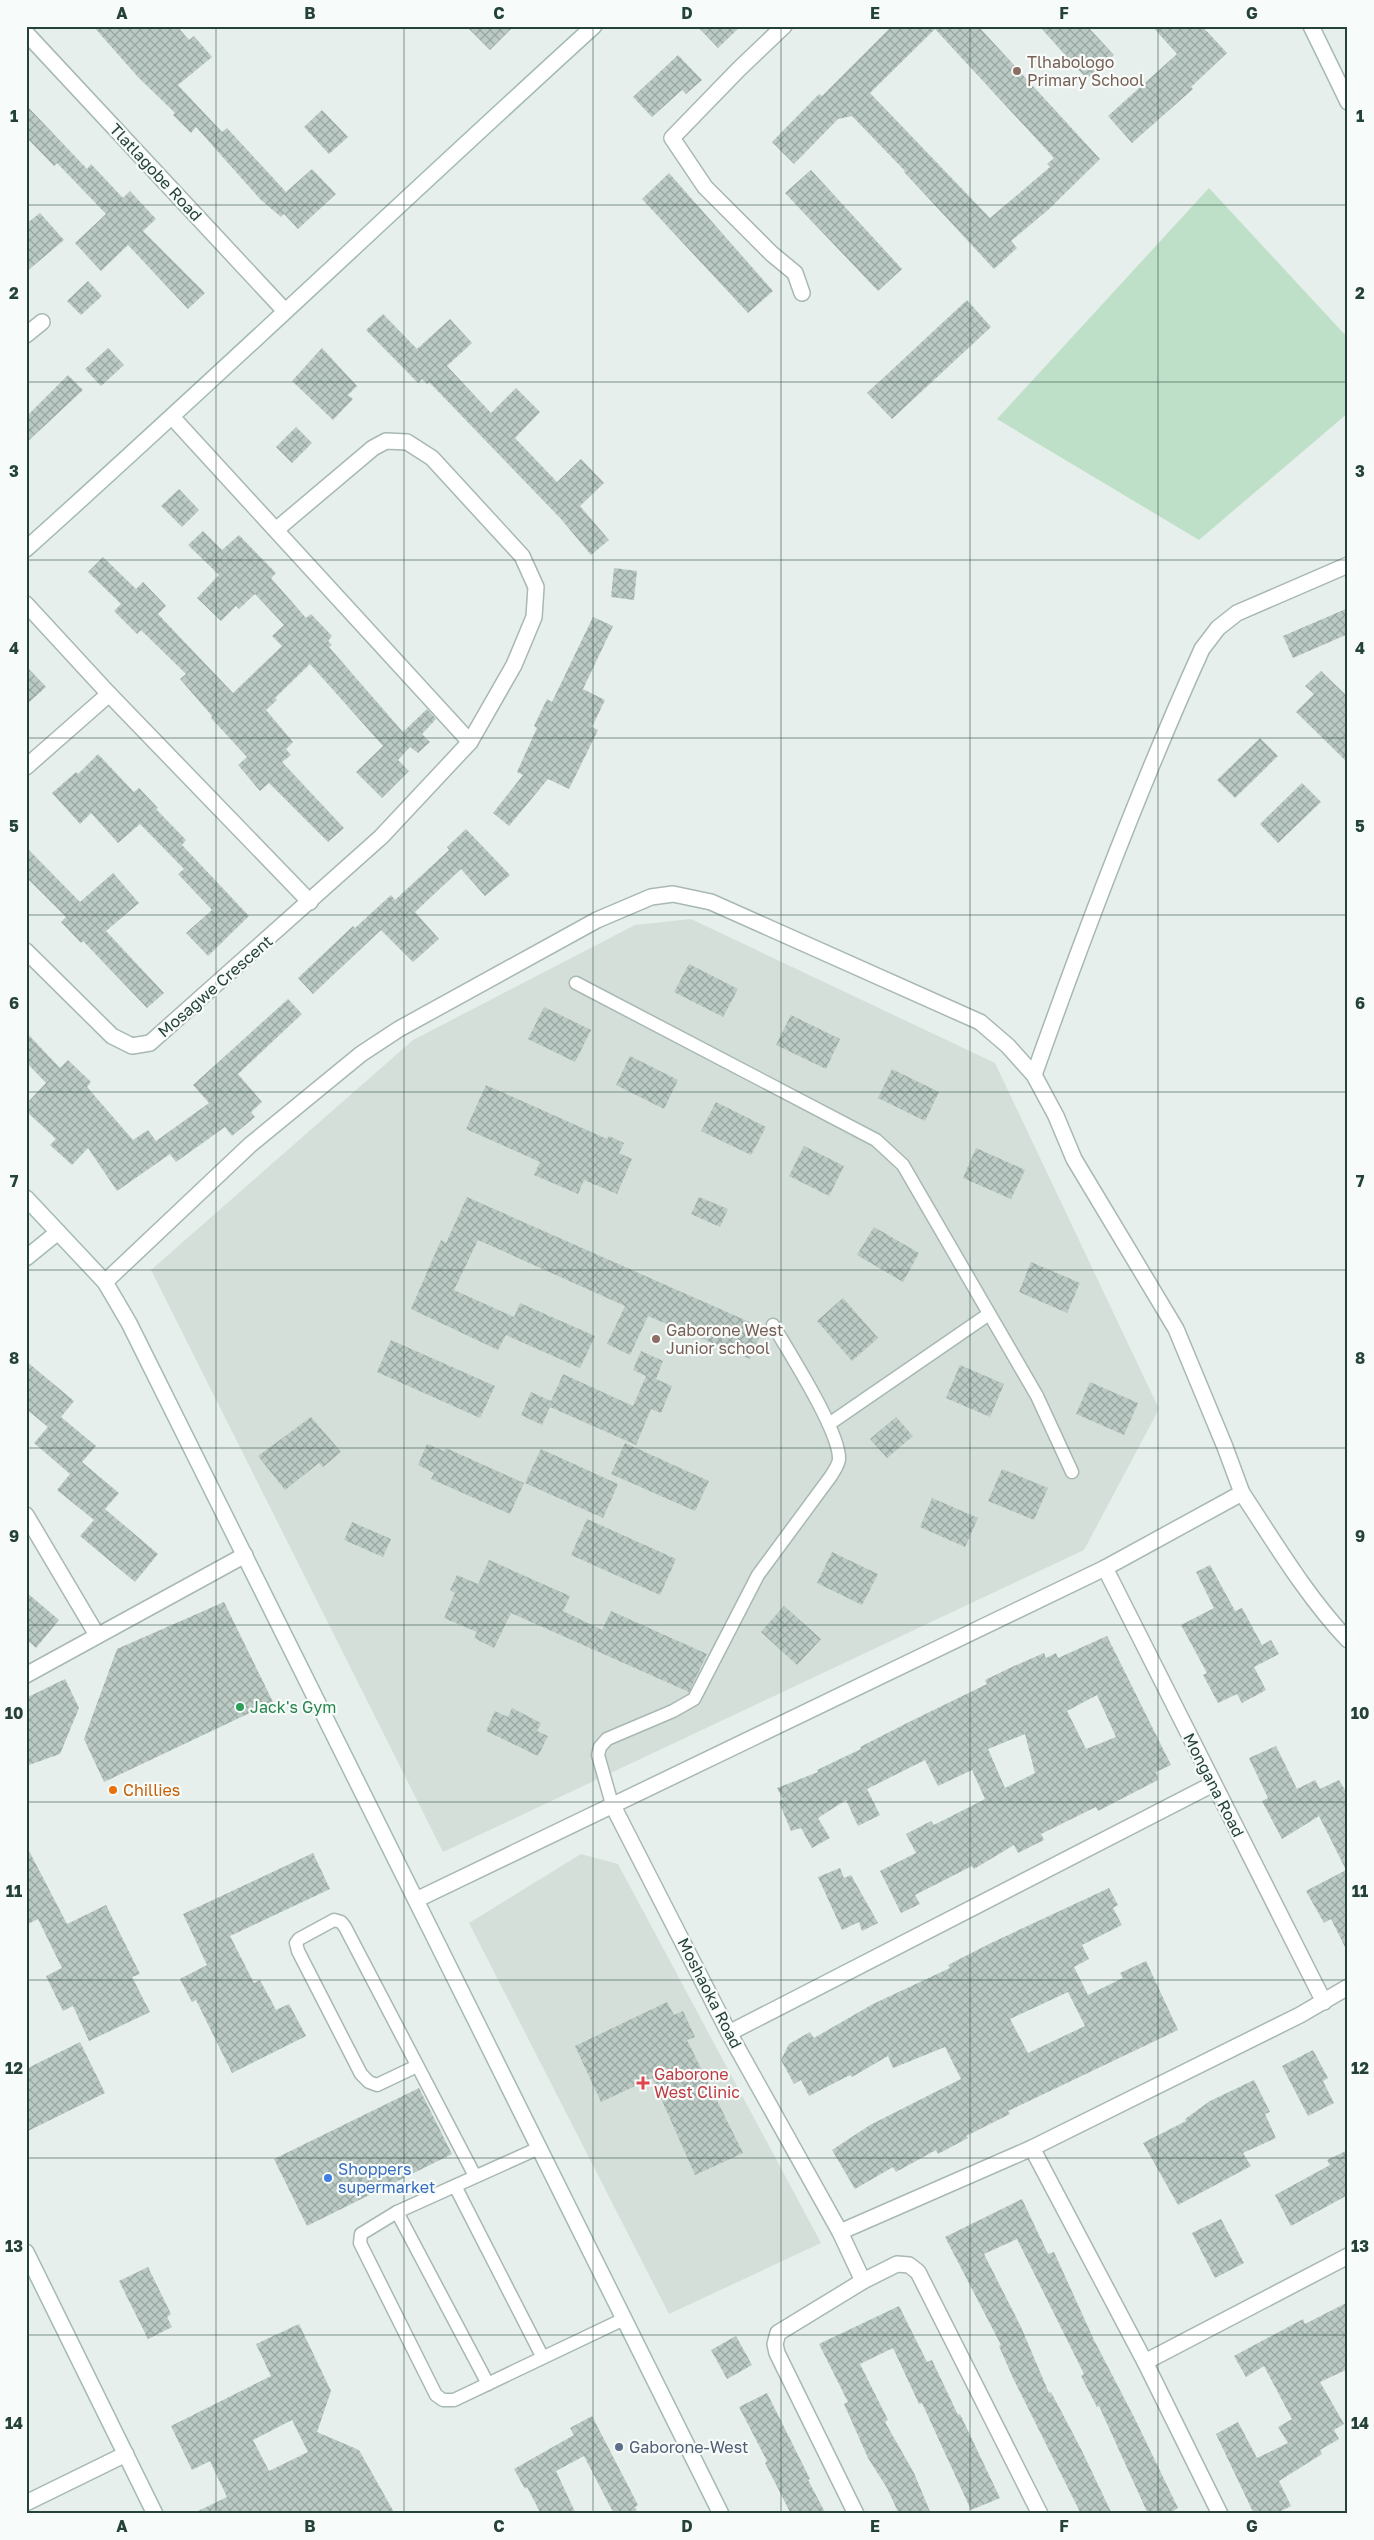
<svg xmlns="http://www.w3.org/2000/svg" width="1374" height="2540" font-family="'Golos Text',sans-serif">
  <style>
    .built { fill: #d4dfda }
    .pitch { fill: #bfe0c8 }
    .building { fill: url(#building-cross-hatch); fill-rule: evenodd }
    .lines { fill: none; stroke-linecap: round; stroke-linejoin: round }
    .lane-casing { stroke: #a8b8b2; stroke-width: 15 }
    .street-casing { stroke: #a8b8b2; stroke-width: 18 }
    .secondary-casing { stroke: #a4bbb3; stroke-width: 18 }
    .lane { stroke: #fff; stroke-width: 12 }
    .street { stroke: #fff; stroke-width: 15 }
    .secondary { stroke: #fff; stroke-width: 15 }
    .grid { fill: none; stroke: #24423a; stroke-width: 1; stroke-opacity: 0.55 }
    .education-dot { fill: #8d6e63; stroke: #f7fbf9; stroke-width: 2 }
    .leisure-dot { fill: #2e9e5b; stroke: #f7fbf9; stroke-width: 2 }
    .food-dot { fill: #e8710a; stroke: #f7fbf9; stroke-width: 2 }
    .health-dot { fill: #e0444e; stroke: #f7fbf9; stroke-width: 2 }
    .shop-dot { fill: #3f7fe0; stroke: #f7fbf9; stroke-width: 2 }
    .service-dot { fill: #5c6f8a; stroke: #f7fbf9; stroke-width: 2 }
    .labels { text-anchor: middle; dominant-baseline: central; stroke-width: 4.5; stroke-linejoin: round; paint-order: stroke }
    .education-label { font-size: 16px; fill: #785e54; stroke: #f7fbf9; text-anchor: start }
    .street-label { font-size: 16px; fill: #24423a; stroke: #f7fbf9 }
    .leisure-label { font-size: 16px; fill: #27864d; stroke: #f7fbf9; text-anchor: start }
    .food-label { font-size: 16px; fill: #c56008; stroke: #f7fbf9; text-anchor: start }
    .health-label { font-size: 16px; fill: #be3a42; stroke: #f7fbf9; text-anchor: start }
    .shop-label { font-size: 16px; fill: #366cbe; stroke: #f7fbf9; text-anchor: start }
    .service-label { font-size: 16px; fill: #4e5e75; stroke: #f7fbf9; text-anchor: start }
    .neatline { fill: none; stroke: #24423a; stroke-width: 2 }
    .grid-label { font-size: 16px; text-anchor: middle; font-weight: bold; fill: #24423a }
  </style>
  <defs>
    <pattern id="building-cross-hatch" width="8" height="8" patternUnits="userSpaceOnUse" patternTransform="scale(1.25)"><rect width="8" height="8" fill="#bbcac4"/><path d="M0 0l8 8M0 8l8-8" fill="none" stroke="#98a6a0"/></pattern>
  </defs>
  <rect width="100%" height="100%" fill="#e6efeb"/>
  <g class="built">
    <path d="M691,919L995,1063L1159,1409L1084,1550L443,1852L151,1270L413,1040L635,925Z"/>
    <path d="M581,1854L618,1864L821,2243L669,2314L469,1923Z"/>
  </g>
  <path class="pitch" d="M1209,188L1348,338V413L1199,540L997,419Z"/>
  <g class="building">
    <path d="M93,26H177L189,40L194,36L212,57L178,85L222,132L227,128L286,192L312,169L336,194L298,229L284,214L281,217L261,200L196,127L191,133L173,115L175,113L138,77Z"/>
    <path d="M466,26H514L490,50Z"/>
    <path d="M697,26H741L718,48Z"/>
    <path d="M892,26H978L1100,159L1048,210L1011,241L1017,248L994,269L904,172L905,171L852,116L838,119L794,164L772,142L819,94L822,96ZM935,29L1054,158L1047,164L1050,167L990,218L870,93Z"/>
    <path d="M1039,26H1087L1114,55L1087,79Z"/>
    <path d="M1152,26H1202L1227,53L1191,87L1193,89L1132,143L1108,116L1177,54Z"/>
    <path d="M678,55L702,80L686,94L682,90L652,117L633,97Z"/>
    <path d="M26,105L87,169L91,164L123,198L130,191L156,219L143,231L205,293L188,309L128,245L101,271L75,243L106,214L57,163L54,166L26,137Z"/>
    <path d="M322,110L348,137L329,154L304,127Z"/>
    <path d="M811,170L902,269L878,291L785,193Z"/>
    <path d="M669,173L773,291L748,313L642,199Z"/>
    <path d="M40,213L64,240L26,272V224Z"/>
    <path d="M88,281L102,296L81,315L67,301Z"/>
    <path d="M967,300L991,327L892,419L867,393Z"/>
    <path d="M383,314L417,349L450,319L472,343L447,366L491,413L516,388L540,412L515,438L557,482L581,459L604,483L580,506L609,540L591,555L561,519L429,382L427,384L422,379L418,383L366,330Z"/>
    <path d="M108,348L124,365L101,386L85,369Z"/>
    <path d="M322,348L357,386L348,395L353,399L333,420L292,381Z"/>
    <path d="M68,375L83,390L26,443V417Z"/>
    <path d="M296,427L312,443L292,463L276,447Z"/>
    <path d="M179,489L199,510L182,527L161,506Z"/>
    <path d="M203,531L222,550L239,535L276,573L271,578L306,618L311,614L332,636L328,641L332,645L329,647L403,732L427,709L436,719L422,734L430,742L418,753L410,747L398,760L409,771L382,798L356,772L383,746L310,664L275,698L277,700L266,710L293,742L286,749L291,755L282,762L344,828L328,842L269,783L260,791L238,765L247,757L211,718L212,716L180,679L186,674L141,630L137,634L114,611L121,604L88,572L103,557L136,589L143,582L166,606L158,614L233,693L282,646L272,636L284,625L255,594L239,609L236,606L221,621L197,598L219,575L188,545Z"/>
    <path d="M614,568L637,571L634,600L611,597Z"/>
    <path d="M1348,608V634L1293,658L1283,636Z"/>
    <path d="M593,617L613,626L583,689L605,700L592,727L598,730L569,789L548,779L509,826L493,813L523,775L517,772L537,728L534,726L547,699L552,702Z"/>
    <path d="M26,666L46,687L26,705Z"/>
    <path d="M1321,671L1348,697V763L1296,712L1314,694L1305,686Z"/>
    <path d="M1260,738L1278,756L1235,798L1217,780Z"/>
    <path d="M98,754L134,792L139,788L158,808L156,809L186,840L182,845L249,916L208,956L186,933L212,910L178,874L184,869L140,824L118,843L91,813L80,824L52,793L76,772L78,774Z"/>
    <path d="M1302,783L1321,802L1278,843L1260,824Z"/>
    <path d="M466,829L510,875L485,896L461,869L415,912L439,939L413,962L381,930L313,994L298,978L353,926L355,928L391,895L395,900L449,850L447,847Z"/>
    <path d="M26,847L80,902L113,873L139,903L106,931L164,993L147,1008L83,941L81,943L61,922L66,917L26,877Z"/>
    <path d="M689,964L738,989L723,1017L674,992Z"/>
    <path d="M288,999L302,1014L238,1074L262,1102L251,1112L255,1117L232,1136L225,1127L176,1162L170,1154L117,1191L88,1148L72,1165L50,1145L56,1139L26,1111V1104L46,1083L26,1062V1032L60,1068L68,1060L91,1082L87,1087L133,1140L148,1130L156,1141L209,1103L193,1085Z"/>
    <path d="M544,1007L591,1030L575,1062L528,1039Z"/>
    <path d="M791,1015L840,1039L826,1069L776,1045Z"/>
    <path d="M630,1056L678,1080L664,1109L616,1085Z"/>
    <path d="M892,1069L939,1092L925,1121L878,1098Z"/>
    <path d="M486,1085L607,1139L609,1136L624,1143L619,1153L632,1159L617,1194L584,1180L578,1194L534,1175L540,1162L466,1129Z"/>
    <path d="M716,1102L766,1127L751,1155L701,1131Z"/>
    <path d="M804,1146L844,1166L829,1196L789,1176Z"/>
    <path d="M976,1148L1025,1170L1011,1199L963,1178Z"/>
    <path d="M467,1197L763,1328L750,1359L648,1316L630,1355L607,1344L625,1306L478,1240L454,1290L514,1317L520,1303L595,1336L580,1368L506,1335L498,1350L411,1309L441,1240L446,1243Z"/>
    <path d="M699,1197L728,1209L720,1227L691,1214Z"/>
    <path d="M874,1227L919,1253L903,1282L857,1255Z"/>
    <path d="M1031,1262L1080,1283L1067,1313L1019,1292Z"/>
    <path d="M843,1298L878,1338L852,1361L817,1321Z"/>
    <path d="M391,1340L495,1386L480,1418L377,1372Z"/>
    <path d="M641,1351L663,1361L656,1379L672,1386L661,1413L651,1409L636,1445L550,1407L542,1425L521,1415L531,1392L551,1401L563,1374L633,1406L646,1376L633,1370Z"/>
    <path d="M26,1361L74,1401L61,1417L96,1446L82,1462L119,1493L105,1509L158,1554L135,1582L80,1536L94,1520L57,1490L70,1474L34,1443L48,1427L26,1409Z"/>
    <path d="M960,1365L1004,1384L990,1417L946,1398Z"/>
    <path d="M1090,1382L1138,1403L1124,1435L1076,1414Z"/>
    <path d="M311,1417L341,1452L323,1467L319,1463L285,1490L258,1456Z"/>
    <path d="M896,1417L913,1436L887,1458L870,1439Z"/>
    <path d="M625,1443L709,1481L695,1511L611,1474Z"/>
    <path d="M427,1444L444,1451L446,1448L524,1483L510,1514L431,1479L434,1473L418,1465Z"/>
    <path d="M541,1449L618,1484L603,1518L525,1483Z"/>
    <path d="M1002,1469L1048,1488L1034,1520L988,1501Z"/>
    <path d="M932,1498L978,1518L965,1547L920,1527Z"/>
    <path d="M587,1519L676,1559L660,1595L571,1555Z"/>
    <path d="M352,1522L391,1539L383,1557L344,1540Z"/>
    <path d="M832,1552L878,1574L862,1605L817,1583Z"/>
    <path d="M489,1560L570,1596L563,1611L602,1630L611,1611L707,1654L689,1692L511,1613L494,1648L474,1638L477,1632L444,1618L455,1593L450,1590L457,1575L478,1584Z"/>
    <path d="M1210,1565L1235,1611L1242,1608L1262,1645L1271,1640L1279,1654L1254,1667L1266,1690L1242,1703L1237,1694L1218,1703L1203,1675L1207,1673L1181,1625L1214,1608L1196,1572Z"/>
    <path d="M26,1592L59,1620L36,1648L26,1639Z"/>
    <path d="M224,1602L273,1702L104,1782L84,1739L117,1649Z"/>
    <path d="M784,1606L821,1639L797,1665L761,1632Z"/>
    <path d="M1107,1636L1171,1765L1156,1772L1158,1780L1098,1811L1096,1807L1041,1834L1044,1840L1018,1853L1014,1845L974,1869L972,1866L915,1895L920,1904L901,1913L880,1871L916,1853L906,1834L931,1821L934,1825L985,1799L972,1770L938,1786L925,1760L867,1789L880,1815L858,1826L846,1800L818,1818L830,1838L812,1848L801,1828L791,1831L779,1802L783,1799L777,1788L818,1772L817,1770L861,1749L860,1747L907,1723L987,1684L985,1680L1014,1666L1044,1653L1046,1658L1056,1653L1058,1658ZM1097,1695L1116,1737L1086,1749L1067,1711ZM1025,1734L1035,1773L1005,1788L988,1749Z"/>
    <path d="M65,1679L79,1708L60,1754L26,1766V1698Z"/>
    <path d="M512,1708L541,1723L537,1731L548,1736L538,1756L486,1731L495,1711L508,1717Z"/>
    <path d="M1276,1746L1297,1789L1315,1780L1320,1789L1339,1780L1348,1795V1953L1331,1919L1324,1923L1306,1891L1346,1870L1319,1816L1282,1839L1262,1801L1268,1798L1249,1758Z"/>
    <path d="M26,1845L67,1924L106,1905L140,1974L132,1977L150,2012L89,2041L73,2006L63,2011L46,1976L62,1968L38,1919L26,1925Z"/>
    <path d="M313,1853L330,1889L230,1936L254,1983L260,1980L276,2010L289,2004L306,2036L232,2073L196,2000L192,2002L180,1979L207,1965L183,1914Z"/>
    <path d="M840,1868L844,1878L851,1875L878,1923L862,1931L859,1922L842,1930L818,1877Z"/>
    <path d="M1109,1888L1118,1905L1113,1908L1122,1925L1082,1945L1089,1959L1074,1967L1088,1995L1123,1978L1120,1973L1146,1961L1178,2030L1008,2111L1010,2114L966,2136L968,2138L938,2154L936,2150L896,2172L893,2167L855,2189L832,2150L870,2125L961,2079L945,2047L893,2068L888,2056L852,2077L850,2075L809,2096L801,2080L794,2084L781,2060L789,2044L810,2032L814,2038L873,2004L950,1968L948,1965L991,1943ZM1068,1992L1085,2026L1028,2053L1010,2019Z"/>
    <path d="M667,2002L674,2015L683,2011L695,2037L687,2040L743,2153L695,2175L652,2078L601,2102L575,2046Z"/>
    <path d="M80,2042L105,2093L26,2132V2069Z"/>
    <path d="M1313,2050L1328,2078L1323,2081L1334,2103L1308,2116L1282,2066Z"/>
    <path d="M1254,2080L1270,2112L1265,2114L1276,2138L1243,2153L1251,2166L1178,2205L1143,2143L1186,2121L1185,2119L1210,2101Z"/>
    <path d="M419,2088L452,2154L307,2226L274,2159Z"/>
    <path d="M1348,2150V2199L1346,2196L1291,2226L1275,2195L1330,2165L1327,2160Z"/>
    <path d="M1022,2199L1048,2254L1054,2252L1094,2340L1135,2419L1178,2508L1168,2514H1148L1099,2406L1097,2407L1081,2376L1084,2374L1017,2239L984,2254L1021,2327L1049,2393L1051,2392L1081,2449L1112,2514H1081L1013,2378L999,2346L1001,2345L945,2237Z"/>
    <path d="M1221,2219L1244,2263L1215,2278L1192,2233Z"/>
    <path d="M148,2267L171,2314L167,2317L172,2327L148,2339L119,2281Z"/>
    <path d="M1348,2302V2369L1320,2382L1344,2424L1334,2430L1339,2439L1320,2450L1322,2454L1279,2481L1291,2506L1275,2514H1254L1216,2434L1238,2422L1257,2458L1288,2443L1278,2427L1292,2419L1264,2366L1246,2377L1234,2356L1303,2319L1305,2324Z"/>
    <path d="M899,2306L927,2362L932,2360L958,2415L960,2414L1000,2498L971,2510L922,2403L919,2404L893,2348L860,2364L888,2420L885,2422L914,2473L931,2514H899L887,2488L868,2458L844,2404L848,2402L819,2344Z"/>
    <path d="M299,2324L331,2391L317,2432L359,2450L395,2514H192L227,2497L210,2461L192,2470L171,2426L271,2376L256,2344ZM292,2420L308,2452L269,2471L253,2440Z"/>
    <path d="M736,2336L752,2365L727,2379L711,2350Z"/>
    <path d="M767,2393L810,2479L808,2480L826,2514H791L765,2463L767,2461L739,2407Z"/>
    <path d="M592,2416L638,2505L635,2507L638,2514H614L584,2456L556,2471L576,2514H541L527,2487L525,2489L514,2469L574,2435L570,2428Z"/>
  </g>
  <g class="lines">
    <defs>
      <g id="lane">
        <path d="M576,983L876,1140L903,1165L1037,1396L1072,1472"/>
        <path d="M829,1424L989,1314"/>
        <path d="M612,1804L598,1755L600,1747L607,1739L673,1711L694,1699L758,1575L831,1476C834,1471 839,1464 839,1459C840,1432 789,1352 773,1325"/>
        <path d="M417,2066L377,2085L369,2082L361,2074L298,1951L296,1943L299,1939L334,1920L341,1922L345,1927L475,2176"/>
        <path d="M539,2148L397,2212L361,2234L360,2243L436,2395L443,2400H454L624,2319"/>
        <path d="M455,2186L542,2356"/>
        <path d="M397,2212L488,2384"/>
      </g>
      <g id="street">
        <path d="M784,26L739,69L672,138L705,187L772,254L795,273L802,293"/>
        <path d="M26,33L285,311"/>
        <path d="M26,335L42,322"/>
        <path d="M173,418L470,742"/>
        <path d="M26,604L109,694L310,902"/>
        <path d="M26,767L109,694"/>
        <path d="M26,951L112,1036L132,1046L150,1043L381,837L470,742L514,665L534,617L536,587L522,556L432,458L407,442L386,441L373,448L277,529"/>
        <path d="M1034,1075C1085,931 1139,788 1202,649L1218,628L1237,613L1348,565"/>
        <path d="M105,1282L250,1145L361,1054L399,1029L597,920L651,897L673,894L711,902L980,1022L1008,1046L1034,1075L1056,1116L1074,1159L1176,1329L1225,1447L1242,1493L1105,1568L416,1900"/>
        <path d="M1242,1493C1275,1543 1307,1597 1348,1640"/>
        <path d="M26,1515L97,1635"/>
        <path d="M1105,1568L1324,2002"/>
        <path d="M26,1675L245,1555"/>
        <path d="M612,1804L729,2033L840,2232L863,2281"/>
        <path d="M729,2033L1213,1784"/>
        <path d="M1032,2148L1145,2362L1220,2514"/>
        <path d="M840,2232L1032,2148L1300,2015L1348,1987"/>
        <path d="M1145,2362L1348,2256"/>
        <path d="M26,2503L126,2454"/>
        <path d="M856,2514L777,2353L775,2344L778,2333L863,2281L897,2264L909,2265L918,2272L1040,2514"/>
      </g>
      <g id="secondary">
        <path d="M1311,26L1348,102"/>
        <path d="M26,549C218,377 404,199 594,26"/>
        <path d="M26,1198L105,1282L129,1323L721,2514"/>
        <path d="M26,1258L58,1232"/>
        <path d="M26,2252L155,2514"/>
      </g>
    </defs>
    <use href="#lane" class="lane-casing"/>
    <use href="#street" class="street-casing"/>
    <use href="#secondary" class="secondary-casing"/>
    <use href="#lane" class="lane"/>
    <use href="#street" class="street"/>
    <use href="#secondary" class="secondary"/>
  </g>
  <path class="grid" d="M216,26V2514M404,26V2514M593,26V2514M781,26V2514M970,26V2514M1158,26V2514M26,205H1348M26,382H1348M26,560H1348M26,738H1348M26,915H1348M26,1092H1348M26,1270H1348M26,1448H1348M26,1625H1348M26,1802H1348M26,1980H1348M26,2158H1348M26,2335H1348"/>
  <g class="education-dot">
    <circle cx="1017" cy="71" r="5"/>
    <circle cx="656" cy="1339" r="5"/>
  </g>
  <circle class="leisure-dot" cx="240" cy="1707" r="5"/>
  <circle class="food-dot" cx="113" cy="1790" r="5"/>
  <path class="health-dot" d="M640.5 2075.5h5v5h5v5h-5v5h-5v-5h-5v-5h5z"/>
  <circle class="shop-dot" cx="328" cy="2178" r="5"/>
  <circle class="service-dot" cx="619" cy="2447" r="5"/>
  <g class="labels">
    <g class="education-label">
      <text x="1027" y="62">Tlhabologo<tspan x="1027" dy="18">Primary School</tspan></text>
      <text x="666" y="1330">Gaborone West<tspan x="666" dy="18">Junior school</tspan></text>
    </g>
    <g class="street-label">
      <text transform="translate(156 172) rotate(47)">Tlatlagobe Road</text>
      <text transform="translate(215 986) rotate(-41)">Mosagwe Crescent</text>
      <text transform="translate(1214 1785) rotate(63)">Mongana Road</text>
      <text transform="translate(710 1993) rotate(63)">Moshaoka Road</text>
    </g>
    <g class="leisure-label">
      <text x="250" y="1707">Jack's Gym</text>
    </g>
    <g class="food-label">
      <text x="123" y="1790">Chillies</text>
    </g>
    <g class="health-label">
      <text x="654" y="2074">Gaborone<tspan x="654" dy="18">West Clinic</tspan></text>
    </g>
    <g class="shop-label">
      <text x="338" y="2169">Shoppers<tspan x="338" dy="18">supermarket</tspan></text>
    </g>
    <g class="service-label">
      <text x="629" y="2447">Gaborone-West</text>
    </g>
  </g>
  <rect width="1374" height="2540" fill="none" stroke="#f7fbf9" stroke-width="55"/>
  <rect x="28" y="28" width="1318" height="2484" class="neatline"/>
  <g class="grid-label">
    <text x="122" y="19">A</text>
    <text x="310" y="19">B</text>
    <text x="499" y="19">C</text>
    <text x="687" y="19">D</text>
    <text x="875" y="19">E</text>
    <text x="1064" y="19">F</text>
    <text x="1252" y="19">G</text>
    <text x="14" y="122">1</text>
    <text x="1360" y="122">1</text>
    <text x="14" y="299">2</text>
    <text x="1360" y="299">2</text>
    <text x="14" y="477">3</text>
    <text x="1360" y="477">3</text>
    <text x="14" y="654">4</text>
    <text x="1360" y="654">4</text>
    <text x="14" y="832">5</text>
    <text x="1360" y="832">5</text>
    <text x="14" y="1009">6</text>
    <text x="1360" y="1009">6</text>
    <text x="14" y="1187">7</text>
    <text x="1360" y="1187">7</text>
    <text x="14" y="1364">8</text>
    <text x="1360" y="1364">8</text>
    <text x="14" y="1542">9</text>
    <text x="1360" y="1542">9</text>
    <text x="14" y="1719">10</text>
    <text x="1360" y="1719">10</text>
    <text x="14" y="1897">11</text>
    <text x="1360" y="1897">11</text>
    <text x="14" y="2074">12</text>
    <text x="1360" y="2074">12</text>
    <text x="14" y="2252">13</text>
    <text x="1360" y="2252">13</text>
    <text x="14" y="2429">14</text>
    <text x="1360" y="2429">14</text>
    <text x="122" y="2532">A</text>
    <text x="310" y="2532">B</text>
    <text x="499" y="2532">C</text>
    <text x="687" y="2532">D</text>
    <text x="875" y="2532">E</text>
    <text x="1064" y="2532">F</text>
    <text x="1252" y="2532">G</text>
  </g>
</svg>
